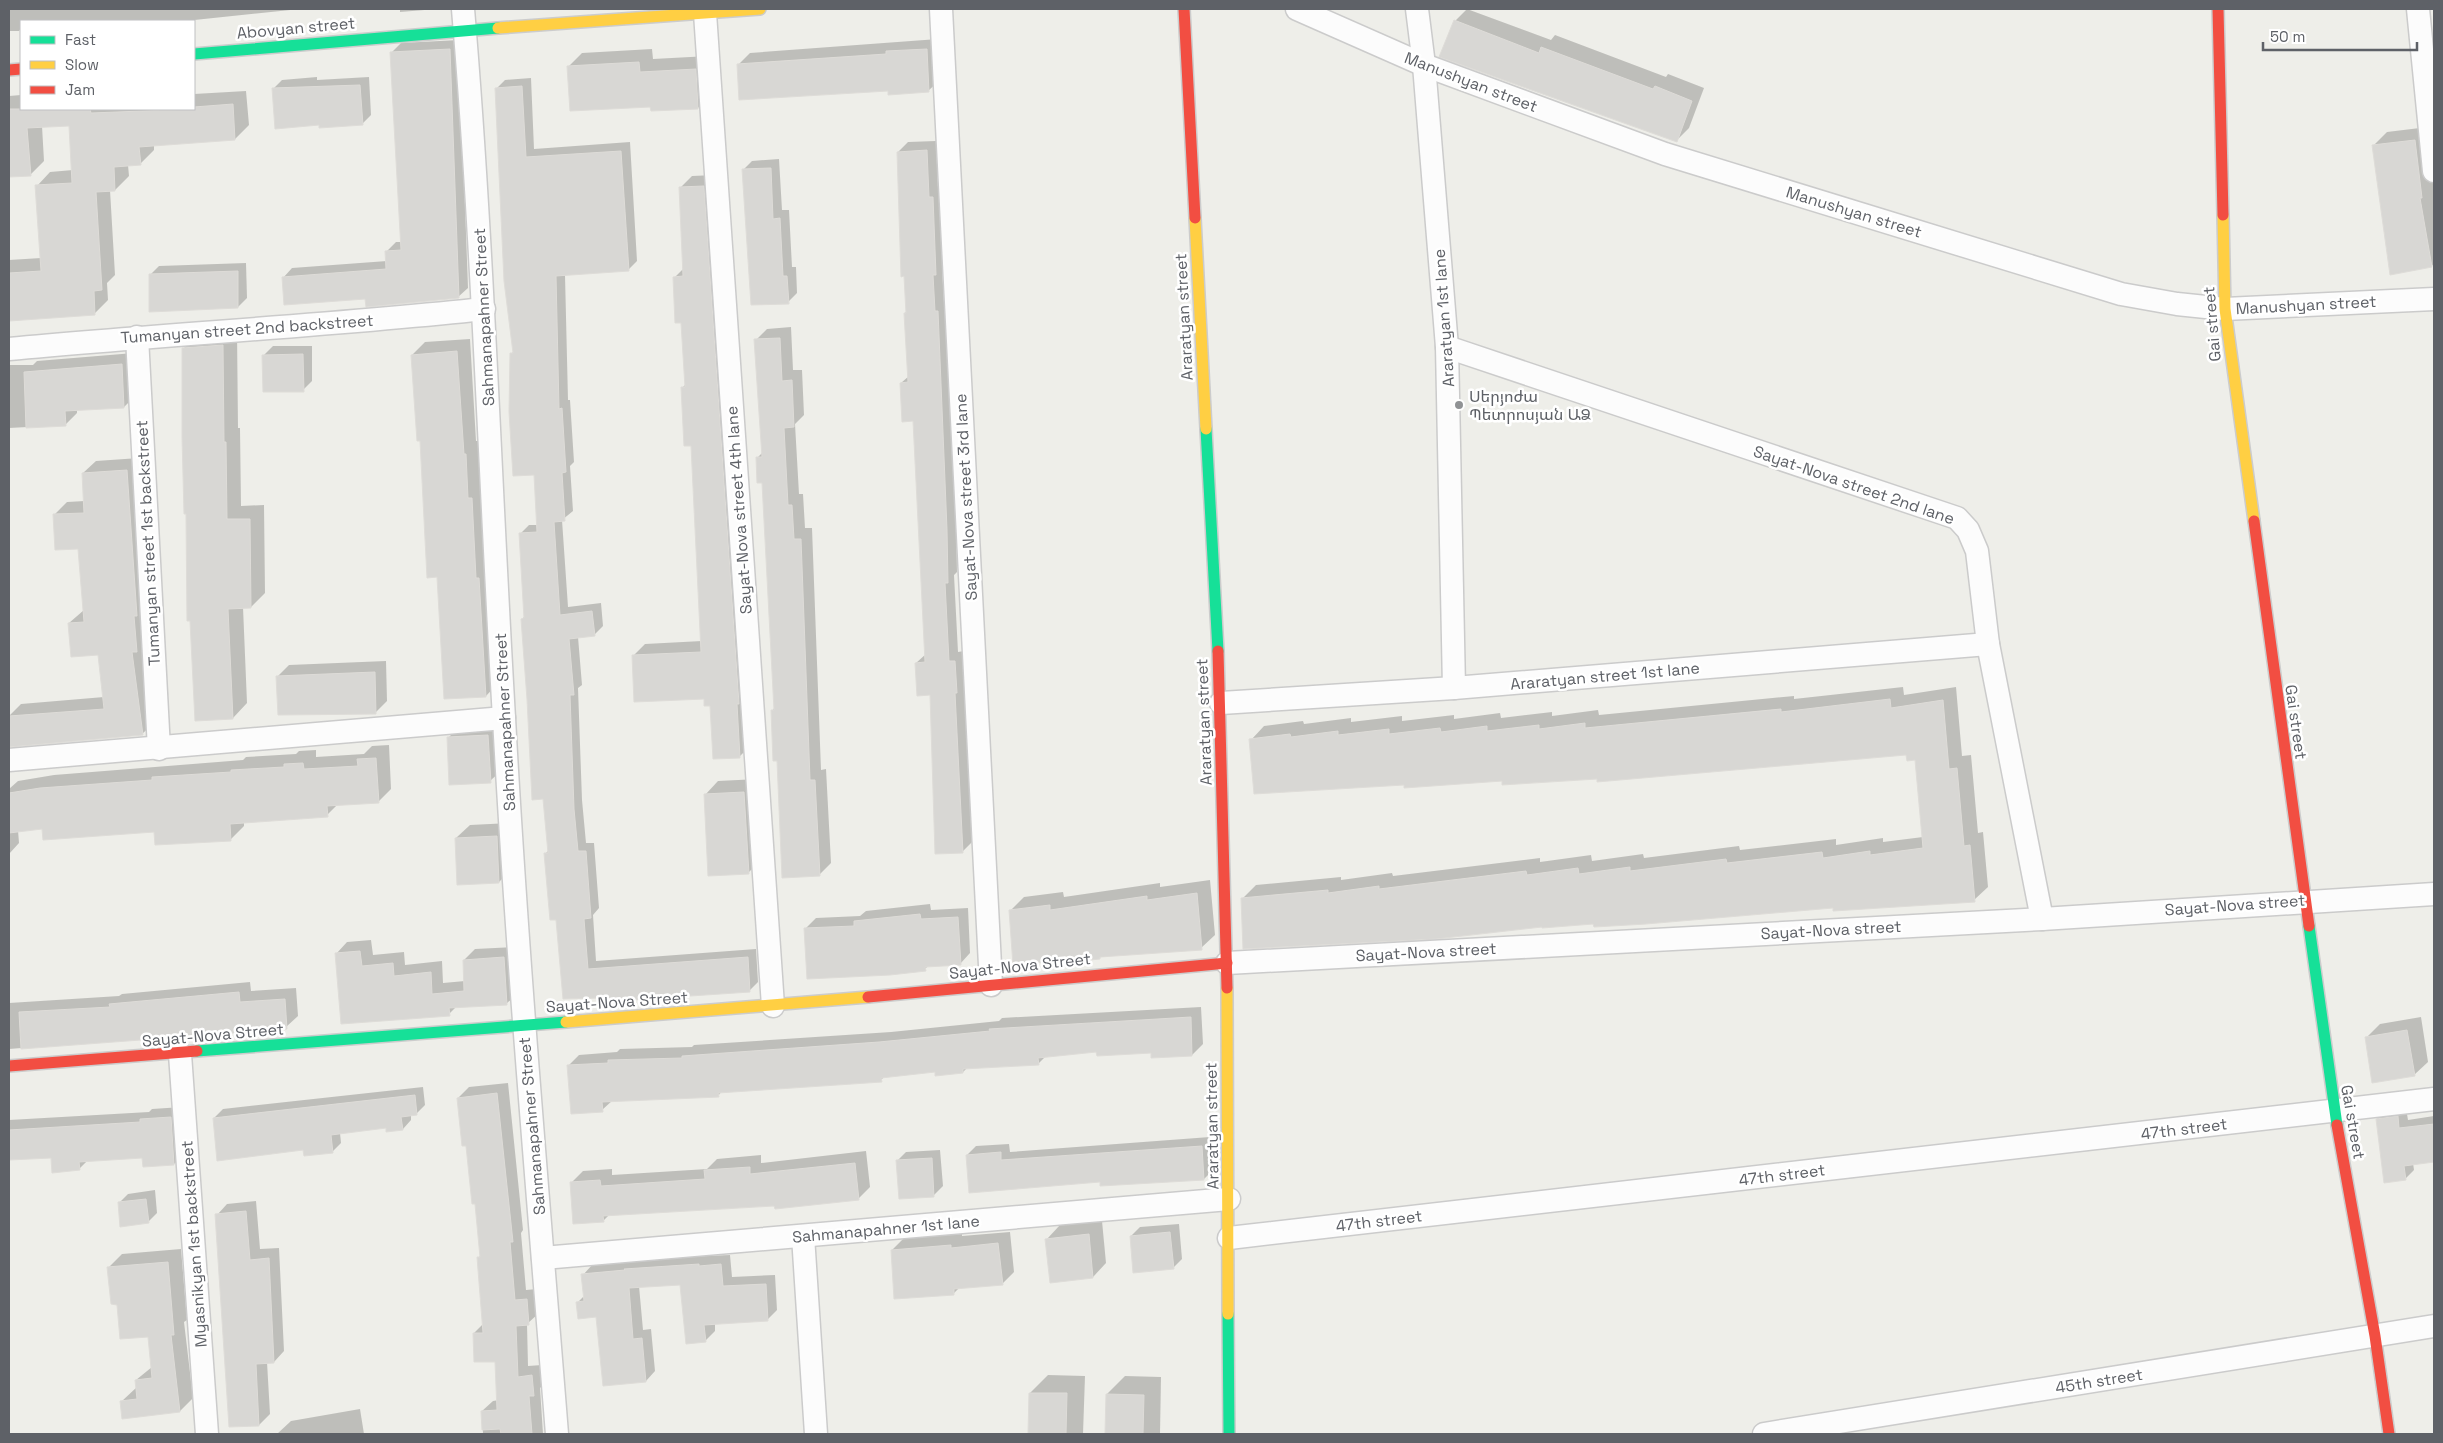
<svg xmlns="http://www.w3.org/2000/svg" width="2443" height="1443" font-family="'Space Grotesk','Noto Sans Armenian',sans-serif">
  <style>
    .shadow { fill: #0003 }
    .building { fill: #d8d7d4; stroke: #dedcd8 }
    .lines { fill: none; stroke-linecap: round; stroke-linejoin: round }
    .street-casing { stroke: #cbcbcb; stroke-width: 25 }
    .fast-casing { stroke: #ccc; stroke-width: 14 }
    .slow-casing { stroke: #ccc; stroke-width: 14 }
    .jam-casing { stroke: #ccc; stroke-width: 14 }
    .street { stroke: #fcfcfc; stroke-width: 22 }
    .fast { stroke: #16e098; stroke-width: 11 }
    .slow { stroke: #ffcf43; stroke-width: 11 }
    .jam { stroke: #f24e42; stroke-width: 11 }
    .poi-dot { fill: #909294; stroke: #fff; stroke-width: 2 }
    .labels { text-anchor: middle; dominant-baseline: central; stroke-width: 5; stroke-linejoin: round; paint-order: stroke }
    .street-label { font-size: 16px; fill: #5e6167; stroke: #fff }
    .poi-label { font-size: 16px; fill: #5e6167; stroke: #fff; text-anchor: start }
  </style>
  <rect width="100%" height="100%" fill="#eeeee9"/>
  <g class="shadow">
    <path d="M9,9H300L185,21H21V28L19,31H9Z"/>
    <path d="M400,9H437L400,12Z"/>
    <path d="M1467,9L1551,40L1555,35L1666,77L1668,74L1704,88L1689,128L1676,141L1455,21Z"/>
    <path d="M938,39L940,80L928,91L889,90L739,64L750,53Z"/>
    <path d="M459,40L468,288L458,297H366L283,278L292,268L387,261L386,252L396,242H402L391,53L401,43Z"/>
    <path d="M652,49L653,59L709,56L711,94L698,108L652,106L569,66L582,53Z"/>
    <path d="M317,77V80L369,77L371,115L362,124H320L273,89L282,80Z"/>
    <path d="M531,78L534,149L630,142L637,261L628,270L565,275L568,400H570L574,462L570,466L573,511L562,520L568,607L601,603L603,626L594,635L578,637L582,685L578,688L582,800L586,843H594L599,908L593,915L596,961L756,949L758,982L749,991L601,996L558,918L545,854L549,850L544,798L522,619L525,616L520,534L529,525H538L535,473L511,354L514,351L496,89L505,80Z"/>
    <path d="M246,91L249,125L235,139L154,145V150L140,164L128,165L129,176L115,190H110L115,275L107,283L108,300L94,314L9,319V260L41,258L37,186L50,172L73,170L70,124L42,126L44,161L30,175L9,176V96L21,95V109H194V94Z"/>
    <path d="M2428,127L2434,178V263L2432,266L2374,145L2387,132Z"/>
    <path d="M936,141L938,188H942L945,264L942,267L944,302H947L956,519L957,572L954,575L958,652L964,651L972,842L963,851L931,694L916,663L926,654L915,420L901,383L909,376L905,313L907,311L898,152L908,142Z"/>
    <path d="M779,159L782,210H789L792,267H796L797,293L788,302L743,170L752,161Z"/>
    <path d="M715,175L751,745L739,757L711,704L705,697L633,656L645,644L702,641L692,445L682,388L686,384L683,322L675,277L684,268L680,188L692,176Z"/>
    <path d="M246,263L247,298L238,307L150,275L159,266Z"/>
    <path d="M791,327L793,370H802L804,415L795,424L799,494H803L805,528H812L821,770L826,769L831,863L820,874L778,760L772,711L775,707L764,482L757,458L763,452L756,340L767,329Z"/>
    <path d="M237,331L238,428H240L241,506L264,505L265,593L251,607H243L247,703L233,718L184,348L198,334Z"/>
    <path d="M470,339L476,441H479L499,682L486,696L438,576L412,355L425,342Z"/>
    <path d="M273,346H312V381L303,390L264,355Z"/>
    <path d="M134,353L136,395L124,407L77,409V413L65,425L9,428V365H33L37,361Z"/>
    <path d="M139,458L155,722L142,734L10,745L9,716L21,704L104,697L100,654L69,623L84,610L79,548L54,515L67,502L85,501L83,473L96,461Z"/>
    <path d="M386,661L387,701L376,712L278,676L289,665Z"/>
    <path d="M1903,687L1904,695L1956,687L1962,756L1971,755L1978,833L1983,832L1988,887L1974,900L1834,907L1595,922L1242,899L1256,885L1341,877V880L1392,873L1393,876L1540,858V862L1591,855L1592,861L1643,854L1644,858L1739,846L1740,850L1836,839V845L1883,838V842L1923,837L1917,758L1907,754L1598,777L1405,783L1251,740L1264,726L1303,721L1304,724L1351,718V722L1402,716V721L1454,715V719L1500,713L1501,718L1552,712V716L1598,710L1599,715L1794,696V699Z"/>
    <path d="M502,722L504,768L490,781L448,738L462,724Z"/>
    <path d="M389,745L391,789L378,802L338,804L327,815L244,821V826L231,839L156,830L44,827L18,830L19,843L9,854V789L18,781L54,775L243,760L246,757L296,754L299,751L316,750V757L364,754L372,746Z"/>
    <path d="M758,779L762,859L748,873L705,795L718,781Z"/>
    <path d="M510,823L512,869L499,882L456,838L470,825Z"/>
    <path d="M1210,880L1215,935L1201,948L1160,950L1060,962L1010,911L1024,897L1063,892L1064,897L1160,883V887Z"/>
    <path d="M930,904L931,910L968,908L970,953L960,964L929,965L925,969L805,929L816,918L860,916L866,911Z"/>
    <path d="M371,940L373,955L404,952L405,965L442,961L443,983L465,981L464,960L475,949L515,947L518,993L506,1004L457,1006L449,1014L336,954L347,942Z"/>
    <path d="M250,982L251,991L296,988L298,1016L286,1027L9,1049V1003L119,996L122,994Z"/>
    <path d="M1201,1007L1203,1044L1192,1055L1152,1051H1098L1046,1056L1038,1064L968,1067L963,1072L936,1070L885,1076L881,1080L722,1091L718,1096L613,1100L602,1110L568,1066L579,1055L617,1052L620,1049L692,1047L694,1045L891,1032L999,1021L1002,1018Z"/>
    <path d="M2421,1017L2428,1062L2414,1075L2366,1038L2380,1024Z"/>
    <path d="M508,1083L523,1230L521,1233L526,1290L537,1289L539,1313L527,1324L528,1366L542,1365L544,1384L540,1388L543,1434H483L482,1411L493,1401L499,1400L496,1360L474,1333L483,1324L478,1258L481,1255L476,1202L458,1098L469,1087Z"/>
    <path d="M423,1087L425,1105L416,1114H411V1120L403,1129L387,1127L340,1133L341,1143L332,1152L304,1148L214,1118L223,1109Z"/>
    <path d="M182,1107L185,1153L174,1164L143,1157L88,1160L79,1169L52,1156L9,1159V1120L149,1112L152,1109Z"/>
    <path d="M2406,1108L2408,1120L2434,1116V1160L2413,1163L2414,1170L2405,1179L2377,1119L2386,1110Z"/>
    <path d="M1210,1137L1213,1170L1204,1179L1101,1181L967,1155L976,1146L1009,1144L1010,1152Z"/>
    <path d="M940,1150L943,1186L934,1195L897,1161L906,1152Z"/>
    <path d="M866,1151L870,1187L858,1199L609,1215L603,1221L571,1183L583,1171L612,1169V1175L707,1169L717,1159L761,1155V1163Z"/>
    <path d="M155,1190L157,1213L148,1222L119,1203L128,1194Z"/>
    <path d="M256,1201L260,1249L279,1248L284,1351L274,1362H267L270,1414L259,1425L217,1215L227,1204Z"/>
    <path d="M1102,1221L1106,1263L1093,1277L1047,1239L1060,1225Z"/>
    <path d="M1179,1224L1182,1259L1173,1268L1131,1236L1140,1227Z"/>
    <path d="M1010,1232L1014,1272L1002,1284L960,1287L953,1294L892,1250L904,1238L962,1234V1236Z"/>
    <path d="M181,1249L187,1320L184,1322L193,1398L180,1411L122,1401L137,1387L136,1380L152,1367L149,1335L118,1304L109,1267L122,1254Z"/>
    <path d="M730,1255L732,1277L775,1275L777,1310L767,1320L715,1323V1331L705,1341L682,1284L639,1286L643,1330L651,1329L655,1371L646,1381L597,1316L578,1302L585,1295L583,1275L592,1265L636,1259Z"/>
    <path d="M1048,1375L1085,1376L1083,1434H1029L1030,1393Z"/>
    <path d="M1125,1376L1161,1377L1160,1434H1106L1107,1394Z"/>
    <path d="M360,1409L364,1434H277L291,1421Z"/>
  </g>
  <g class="building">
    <path d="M1454,20L1539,53L1541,47L1653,89L1655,86L1692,101L1677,142L1439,57Z"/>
    <path d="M450,49L459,298L366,307L365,299L284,305L282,277L386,269L385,251L401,250L390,52Z"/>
    <path d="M927,49L929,92L888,95V91L739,100L737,64L886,54V51Z"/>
    <path d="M639,62L640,72L696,69L698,109L651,111L650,107L570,111L567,66Z"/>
    <path d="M360,85L363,125L319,128V125L275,129L272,88Z"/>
    <path d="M522,86L526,157L621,151L629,271L556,276L559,409L562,408L566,472L562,473L565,521L554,522L560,615L592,611L595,636L569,639L574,695H570L574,809L578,851H586L591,918L584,919L588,969L748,957L750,992L600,1002V998L563,999L556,920H550L544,853H548L543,799L532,800L527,699L521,619L524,618L519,533L537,532L534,475L513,476L509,412L510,353H513L504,281L495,88Z"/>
    <path d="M233,104L235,140L139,147L141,165L114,167L115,191L96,192L102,290L94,291L95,315L9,321V273L41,271L35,185L72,183L69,126L27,128L31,176L9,177V109H90L91,113L194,109V107Z"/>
    <path d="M2415,140L2422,198H2420L2432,267L2390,275L2372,145Z"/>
    <path d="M927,150L929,197H933L936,275H933L935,311H938L947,530L948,583H945L949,661H955L957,693H955L963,853L935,854L930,695L917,696L915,663L925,662L913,421L902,422L900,383L908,382L904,313H906L904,276L901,277L897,152Z"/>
    <path d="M771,168L773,219L780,218L783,276H787L789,304L751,305L742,169Z"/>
    <path d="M704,186L739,704H737L740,758L713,759L710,706H704V699L634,702L632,655L701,652L691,446H684L681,387H685L681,323H675L673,277L683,276L679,187Z"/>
    <path d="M238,271V308L149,312V274Z"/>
    <path d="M780,338L782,381L792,380L794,427L784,428L788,505H792L794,539H801L810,780H815L820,876L782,878L777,761H773L771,710H774L762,483H757L756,457H762L754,339Z"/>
    <path d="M223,345L224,442H226L227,519H250L251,608L228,609L233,719L195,721L190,621H187L186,514H184L182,437V348Z"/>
    <path d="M457,351L464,454H466L468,498H472L476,578H479L486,697L444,699L437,577L427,578L420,441H417L411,355Z"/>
    <path d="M303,354L304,392H263L262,355Z"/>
    <path d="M122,364L124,408L65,411L66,426L26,428L24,372Z"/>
    <path d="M127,470L137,616H134L137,652H132L143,735L9,747V716L104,709L98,655L71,657L68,623L84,622L78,549L55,550L53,514L84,513L82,473Z"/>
    <path d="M375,672L376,714L278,715L276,676Z"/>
    <path d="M1890,699L1891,708L1943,700L1949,769L1957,768L1964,846L1970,845L1975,902L1833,911V908L1646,924L1594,927L1593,924L1542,928V927L1436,939L1243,949L1241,898L1328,890V893L1379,886V889L1526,871L1527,875L1578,868L1579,874L1630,867V871L1726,859L1727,863L1822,852L1823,858L1870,851V855L1923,848L1915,760L1907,761L1906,755L1597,782V779L1502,785V781L1404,788V785L1254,794L1249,739L1290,734L1291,737L1338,731V735L1389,729V734L1440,728L1441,732L1487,726V731L1539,725V729L1585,723V728L1781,709V712Z"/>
    <path d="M488,735L491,783L449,785L447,737Z"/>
    <path d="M376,758L379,803L327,806L328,817L230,824L231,841L155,845L154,832L43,840L42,829L9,833V793L40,788L152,780V777L231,772V770L284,767V764L303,763L304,769L358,766L357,759Z"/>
    <path d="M744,792L749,874L708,876L704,794Z"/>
    <path d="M497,836L499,883L457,885L455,838Z"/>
    <path d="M1197,893L1202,950L1100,957V959L1059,963L1058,961L1013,965L1009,910L1050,905V910L1147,896V900Z"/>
    <path d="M920,914L921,919L958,917L961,965L925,967L926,971L890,975L807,979L804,928L854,926V921Z"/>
    <path d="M360,951L362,966L393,963L394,976L431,972L432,994L464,991L463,960L504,957L507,1005L449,1008L450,1016L341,1024L335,953Z"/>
    <path d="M239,992L240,1002L285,999L287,1029L21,1049L19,1012L110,1007L109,1004Z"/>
    <path d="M1191,1017L1192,1056L1151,1058V1053L1097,1056L1096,1052L1038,1058L1039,1065L963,1069V1073L935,1076V1072L881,1078L882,1082L718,1093L719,1097L602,1102L603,1112L571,1114L567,1065L608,1063V1060L682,1058V1056L879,1042L990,1031L989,1029Z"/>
    <path d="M2407,1030L2415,1076L2372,1083L2365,1037Z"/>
    <path d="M497,1093L513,1242H510L515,1300L527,1299L529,1325L516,1326L518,1377L532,1375L534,1396H529L532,1434H501L500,1429L482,1430L481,1411L497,1410L495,1362H474L473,1333H483L477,1257H480L475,1204H472L466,1146H462L457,1098Z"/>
    <path d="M415,1095L417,1115L401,1117L403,1130L386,1132V1128L331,1135L333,1153L304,1156L303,1150L217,1161L213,1118Z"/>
    <path d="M2398,1116L2399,1128L2434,1124V1162L2404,1166L2406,1180L2384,1183L2376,1119Z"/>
    <path d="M171,1117L174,1165L143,1167L142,1158L79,1162L80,1170L52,1173L51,1158L9,1160V1130L140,1122V1119Z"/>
    <path d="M1202,1146L1204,1180L1100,1186V1182L969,1193L966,1155L1001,1152V1160Z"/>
    <path d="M932,1158L934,1197L899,1199L896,1160Z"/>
    <path d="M855,1163L859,1200L775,1209L774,1206L603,1216L604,1222L573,1224L570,1182L600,1180L601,1186L705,1179L704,1170L750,1167V1174Z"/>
    <path d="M146,1199L149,1223L120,1227L118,1202Z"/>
    <path d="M246,1211L250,1260L269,1258L274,1363L256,1364L259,1426L229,1427L215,1214Z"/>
    <path d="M1170,1232L1174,1269L1133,1273L1130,1236Z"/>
    <path d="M1089,1234L1093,1278L1050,1283L1045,1239Z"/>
    <path d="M998,1243L1003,1285L954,1289V1295L894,1299L891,1250L951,1245V1248Z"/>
    <path d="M168,1262L174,1335H171L180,1412L122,1419L120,1401L137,1399L135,1380L152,1378L148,1337L120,1339L117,1305L111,1304L107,1267Z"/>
    <path d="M699,1264V1266L721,1264L723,1286L766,1284L768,1321L704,1325L706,1342L686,1344L680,1285L629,1288L633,1339L642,1338L646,1382L603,1386L596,1317L578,1319L576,1302L584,1301L581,1274L625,1270L624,1269Z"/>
    <path d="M1029,1393H1067L1066,1434H1028Z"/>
    <path d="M1106,1394L1144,1395L1143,1434H1105Z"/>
  </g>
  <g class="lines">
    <defs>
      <g id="street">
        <path d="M463,9C483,245 490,482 504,718C517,957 538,1196 557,1434"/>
        <path d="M941,9L991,985"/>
        <path d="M1297,9L1424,65L1665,154L2121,294L2177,304L2225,309L2434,299"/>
        <path d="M1417,9L1424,65L1447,347L1454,688"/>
        <path d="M2418,9L2434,171"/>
        <path d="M705,13L773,1006"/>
        <path d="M137,337L159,749"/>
        <path d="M1447,347L1957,518L1968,530L1977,551L1988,644L2042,919"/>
        <path d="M9,349C167,334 326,326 484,309"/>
        <path d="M1221,703L1454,688L1988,644"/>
        <path d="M9,760L504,718"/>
        <path d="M1227,963L2042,919L2434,894"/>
        <path d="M180,1054L207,1434"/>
        <path d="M803,1236L816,1434"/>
        <path d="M1229,1238L2434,1099"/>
        <path d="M543,1258L1229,1199"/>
        <path d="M1764,1434L2434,1326"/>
      </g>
      <g id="fast">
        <path d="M194,54L498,28"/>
        <path d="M1206,429L1218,651"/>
        <path d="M2309,926L2337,1125"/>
        <path d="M197,1051L566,1022"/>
        <path d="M1228,1314L1229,1434"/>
      </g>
      <g id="slow">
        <path d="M498,28L760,9"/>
        <path d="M2223,215L2225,309L2254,521"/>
        <path d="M1195,218L1206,429"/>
        <path d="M1227,988L1228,1314"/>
        <path d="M566,1022L868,997"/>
      </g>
      <g id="jam">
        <path d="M1184,9L1195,218"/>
        <path d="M2218,9L2223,215"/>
        <path d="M9,70L21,69"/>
        <path d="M2254,521L2309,926"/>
        <path d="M1218,651L1227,988"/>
        <path d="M868,997L1227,963"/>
        <path d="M9,1066L197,1051"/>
        <path d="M2337,1125L2375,1336L2389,1434"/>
      </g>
    </defs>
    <use href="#street" class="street-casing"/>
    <use href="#fast" class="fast-casing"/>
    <use href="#slow" class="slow-casing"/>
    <use href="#jam" class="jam-casing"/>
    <use href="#street" class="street"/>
    <use href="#fast" class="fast"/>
    <use href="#slow" class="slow"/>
    <use href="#jam" class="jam"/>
  </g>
  <circle class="poi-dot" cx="1459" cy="405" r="5"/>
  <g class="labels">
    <g class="street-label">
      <text transform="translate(296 28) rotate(-5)">Abovyan street</text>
      <text transform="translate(1471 82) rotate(21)">Manushyan street</text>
      <text transform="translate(1854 212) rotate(17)">Manushyan street</text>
      <text transform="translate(2306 305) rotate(-3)">Manushyan street</text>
      <text transform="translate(484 317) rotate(-93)">Sahmanapahner Street</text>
      <text transform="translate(1184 317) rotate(-93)">Araratyan street</text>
      <text transform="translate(1444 318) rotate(-94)">Araratyan 1st lane</text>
      <text transform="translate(2212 324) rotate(-95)">Gai street</text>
      <text transform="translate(247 329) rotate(-4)">Tumanyan street 2nd backstreet</text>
      <text transform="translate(1854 485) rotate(19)">Sayat-Nova street 2nd lane</text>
      <text transform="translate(966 497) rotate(-93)">Sayat-Nova street 3rd lane</text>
      <text transform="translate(739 510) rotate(-94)">Sayat-Nova street 4th lane</text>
      <text transform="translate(148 543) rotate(-93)">Tumanyan street 1st backstreet</text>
      <text transform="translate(1605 676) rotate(-5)">Araratyan street 1st lane</text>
      <text transform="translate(505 722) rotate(-93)">Sahmanapahner Street</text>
      <text transform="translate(1204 722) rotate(-92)">Araratyan street</text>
      <text transform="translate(2296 722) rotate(82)">Gai street</text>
      <text transform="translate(2235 905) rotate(-4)">Sayat-Nova street</text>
      <text transform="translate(1831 930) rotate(-3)">Sayat-Nova street</text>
      <text transform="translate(1426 952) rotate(-3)">Sayat-Nova street</text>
      <text transform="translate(1020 966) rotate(-6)">Sayat-Nova Street</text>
      <text transform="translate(617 1002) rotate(-4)">Sayat-Nova Street</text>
      <text transform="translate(213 1035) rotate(-5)">Sayat-Nova Street</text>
      <text transform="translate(2353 1122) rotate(80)">Gai street</text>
      <text transform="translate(532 1126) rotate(-95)">Sahmanapahner Street</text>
      <text transform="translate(1212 1126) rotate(-91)">Araratyan street</text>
      <text transform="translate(2184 1129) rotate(-7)">47th street</text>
      <text transform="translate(1782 1175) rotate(-7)">47th street</text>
      <text transform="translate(1379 1221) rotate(-7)">47th street</text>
      <text transform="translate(886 1229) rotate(-5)">Sahmanapahner 1st lane</text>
      <text transform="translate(194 1244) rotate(-94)">Myasnikyan 1st backstreet</text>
      <text transform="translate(2099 1381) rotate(-9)">45th street</text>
    </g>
    <g class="poi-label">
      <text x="1469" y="396">Սերյոժա<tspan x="1469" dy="18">Պետրոսյան ԱՁ</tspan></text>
    </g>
  </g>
  <rect width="2443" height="1443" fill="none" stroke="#5e6167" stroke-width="20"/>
  <rect x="20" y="20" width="175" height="90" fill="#ffffff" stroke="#bfc0c2"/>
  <rect x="30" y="36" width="25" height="8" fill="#16e098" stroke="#bfc0c2"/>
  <text x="65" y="45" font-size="15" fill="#5e6167">Fast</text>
  <rect x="30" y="61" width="25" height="8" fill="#ffcf43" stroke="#bfc0c2"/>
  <text x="65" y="70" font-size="15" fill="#5e6167">Slow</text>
  <rect x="30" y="86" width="25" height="8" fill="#f24e42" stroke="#bfc0c2"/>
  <text x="65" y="95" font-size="15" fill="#5e6167">Jam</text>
  <path d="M2263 42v8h154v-8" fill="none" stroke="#5e6167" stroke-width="2.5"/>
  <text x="2270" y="42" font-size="15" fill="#5e6167" stroke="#ffffff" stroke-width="4" paint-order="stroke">50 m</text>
</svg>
